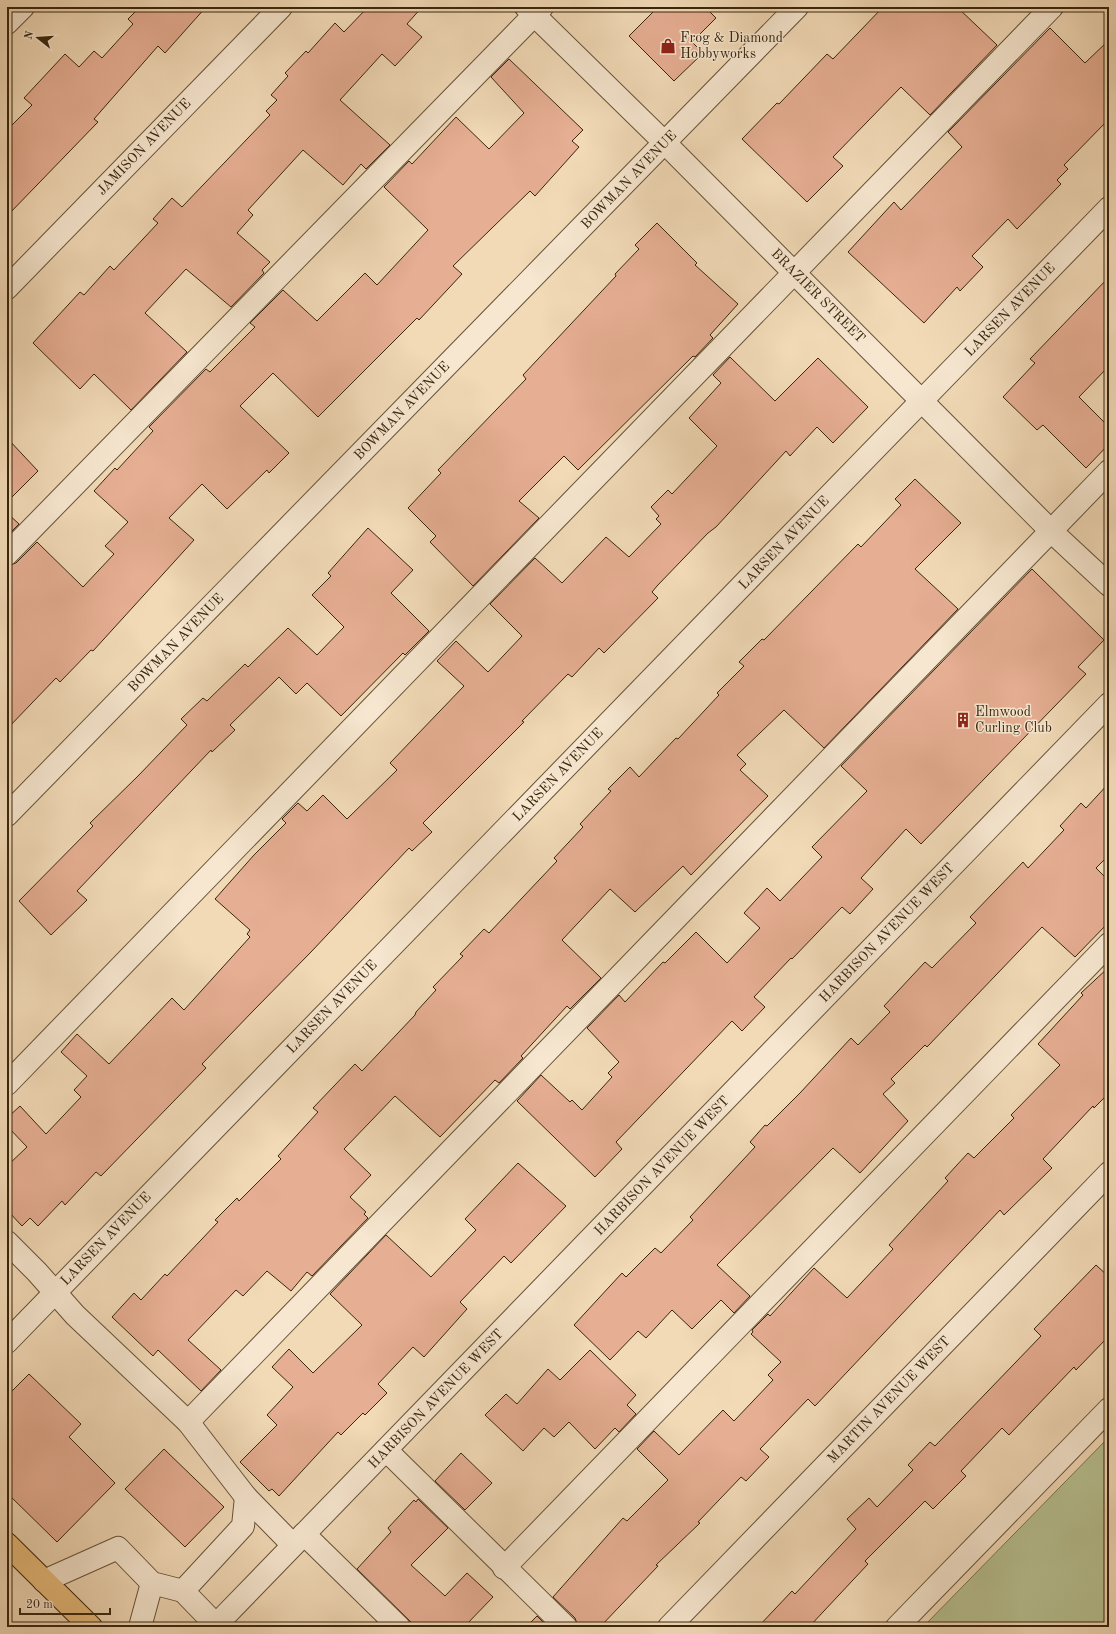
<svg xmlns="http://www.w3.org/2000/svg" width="1116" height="1634" font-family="'Old Standard TT',serif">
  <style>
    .green { fill: #b7c091; stroke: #787350 }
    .building { fill: #e6ae93; stroke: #38260e }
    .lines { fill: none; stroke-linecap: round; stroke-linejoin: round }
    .minor-casing { stroke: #665338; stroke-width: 24 }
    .major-casing { stroke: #38260e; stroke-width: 24 }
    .minor { stroke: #f7e7d0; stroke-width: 22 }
    .major { stroke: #e9bd7c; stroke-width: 22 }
    .labels { text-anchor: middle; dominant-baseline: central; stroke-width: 3; stroke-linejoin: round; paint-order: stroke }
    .poi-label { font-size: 14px; fill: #38260e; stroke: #f7e7d0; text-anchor: start }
    .street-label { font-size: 14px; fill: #38260e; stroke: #f7e7d0 }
  </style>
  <rect width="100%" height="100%" fill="#f2dab7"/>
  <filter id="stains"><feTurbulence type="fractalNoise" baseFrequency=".005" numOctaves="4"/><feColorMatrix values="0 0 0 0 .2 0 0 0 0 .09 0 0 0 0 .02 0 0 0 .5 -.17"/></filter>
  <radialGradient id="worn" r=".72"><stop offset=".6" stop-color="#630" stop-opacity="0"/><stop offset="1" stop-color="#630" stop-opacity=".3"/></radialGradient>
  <path class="green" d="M1109,1437V1627H923Z"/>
  <g class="building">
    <path d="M140,7H206L165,53L158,46L94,119L98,122L7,216V130L32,105L24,98L65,54L79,67L94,51L102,58L133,24L128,19Z"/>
    <path d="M368,7H422L407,24L422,37L395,66L382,54L340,100L390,145L366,169L361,164L343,185L303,150L248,210L253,215L237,233L270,262L262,270L264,273L231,307L186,269L145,313L187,352L131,410L94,374L80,389L33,343L80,292L84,295L110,266L114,270L158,223L153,219L172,198L182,207L270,115L266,111L277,100L271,95L288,76L285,73L306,51L308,53L335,23L344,32Z"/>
    <path d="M658,7H705L716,18L692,42L703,53L674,81L629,36Z"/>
    <path d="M883,7H957L997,45L930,115L901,87L833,157L843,166L807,202L742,139L777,103L779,104L827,54L833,59Z"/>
    <path d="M1050,28L1085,63L1109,40V119L1064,165L1068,169L1057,180L1061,184L1017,229L1008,219L972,256L983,267L960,291L957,287L924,323L848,252L894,202L901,210L962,147L948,132Z"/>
    <path d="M509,59L583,130L572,141L579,147L535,196L530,191L453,266L462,274L419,320L417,318L318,417L273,373L240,406L289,453L269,473L267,470L227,509L202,484L169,518L194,540L93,651L91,650L60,682L56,678L7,729V566L16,563L37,542L83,587L114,554L105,546L128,522L94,491L115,468L117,470L153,431L149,427L206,369L210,372L255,327L250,323L283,290L317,321L365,273L377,285L428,230L384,187L409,161L412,164L456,117L489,149L524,113L491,77Z"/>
    <path d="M657,223L697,263L695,265L738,304L710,335L713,338L695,357L693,356L578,470L564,456L519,501L539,518L473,586L430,542L436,536L408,508L441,473L438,470L526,379L523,375L616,276L615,274L639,249L635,245Z"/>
    <path d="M1109,277V366L1079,397L1109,427V444L1086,468L1043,425L1037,430L1003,397L1035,363L1030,359Z"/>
    <path d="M730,357L775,401L818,358L868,407L833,443L817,427L790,456L786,451L716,527L708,533L657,586L652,592L658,598L604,653L599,648L572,677L568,674L522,721L524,722L423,823L432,832L412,851L409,848L311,952L254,1010L202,1064L206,1068L101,1176L96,1172L65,1205L62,1201L38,1226L30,1218L22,1226L7,1210V1166L27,1147L7,1126V1118L20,1106L46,1134L81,1097L74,1090L87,1076L61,1052L77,1034L109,1064L172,998L184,1010L250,937L247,934L250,930L215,899L254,855L286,823L282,819L298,803L307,811L323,795L347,819L397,770L390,763L464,686L437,661L456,641L488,672L522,636L490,604L535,558L562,583L606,537L629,557L661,524L656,519L659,516L651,507L668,490L672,494L717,446L689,418L721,383L713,375Z"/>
    <path d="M7,438L38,471L7,502Z"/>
    <path d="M915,479L961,523L915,569L958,609L824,748L784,710L737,755L746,764L740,770L768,796L691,875L683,866L635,912L610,889L562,940L601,978L570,1009L567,1006L521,1056L523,1058L499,1083L495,1080L440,1137L395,1096L344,1149L371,1175L350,1197L366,1212L364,1214L368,1218L312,1276L307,1272L291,1291L267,1271L243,1296L236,1290L188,1340L221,1370L201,1391L158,1350L153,1356L112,1317L134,1293L141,1300L165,1274L167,1276L218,1222L215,1220L237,1198L239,1201L281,1159L278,1156L318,1112L313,1108L355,1064L362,1071L415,1015L416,1012L436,990L433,987L463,956L460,954L484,929L489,933L557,861L554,858L583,827L580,824L611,791L608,789L630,767L639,777L676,738L678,739L719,695L717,693L744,666L739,662L762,639L764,640L858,544L861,547L901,505L895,499Z"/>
    <path d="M7,513L19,524L7,536Z"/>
    <path d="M368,528L413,570L391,593L429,631L405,655L403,653L341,716L307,683L296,694L279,677L230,725L235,730L212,752L211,750L77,891L87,900L51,935L19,901L93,826L90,823L138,776L187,725L181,719L203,698L207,701L245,664L248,667L288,628L317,655L344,627L312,595L331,576L328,573Z"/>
    <path d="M1032,569L1104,640L1078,667L1086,674L921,844L906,829L861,878L873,889L850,914L842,907L792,959L791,958L754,997L765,1007L742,1031L732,1021L616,1142L622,1149L595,1177L517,1101L541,1075L570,1102L572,1100L582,1110L612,1077L608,1073L619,1062L587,1028L619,995L625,1002L663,962L665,963L696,932L727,963L760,928L744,913L767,888L780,901L822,857L812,847L867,791L841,766Z"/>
    <path d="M1109,783V855L1096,868L1109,881V922L1075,957L1042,927L927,1047L925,1045L891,1079L895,1083L883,1094L908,1121L860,1173L833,1148L717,1265L750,1296L734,1313L721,1300L692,1329L672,1310L646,1338L638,1331L610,1360L574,1325L622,1273L626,1277L655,1248L661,1253L693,1220L690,1217L755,1147L750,1142L765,1125L767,1126L800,1093L851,1038L858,1045L890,1012L884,1006L925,962L932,968L976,923L970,917L1023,862L1028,868L1064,830L1060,826L1081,803L1086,808Z"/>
    <path d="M1109,967V1093L1094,1108L1093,1106L1043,1159L1052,1168L1004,1215L1000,1210L815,1406L808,1399L760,1449L769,1457L746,1481L741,1477L698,1522L700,1523L656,1565L658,1566L600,1627H578L575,1618L553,1597L623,1518L627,1521L668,1480L637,1449L654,1431L679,1455L723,1410L734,1421L773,1380L768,1375L781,1362L751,1334L753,1332L752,1330L768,1314L770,1316L814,1268L847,1298L893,1249L889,1245L948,1181L945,1178L968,1153L974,1158L1014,1118L1011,1115L1060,1065L1038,1044L1083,995L1081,993Z"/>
    <path d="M518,1163L566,1206L511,1263L504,1256L460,1302L467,1309L424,1357L413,1347L378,1384L387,1393L365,1415L363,1413L341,1435L338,1432L279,1496L272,1489L269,1491L240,1462L277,1425L267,1415L293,1387L272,1367L289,1349L313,1373L362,1325L330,1294L386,1235L431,1277L476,1230L465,1219Z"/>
    <path d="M1096,1265L1109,1277V1336L1076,1370L1074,1367L1009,1435L1002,1428L961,1471L966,1476L933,1509L925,1501L865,1561L868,1564L809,1627H758L792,1591L795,1594L856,1529L847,1519L869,1498L877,1507L913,1470L908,1465L930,1442L935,1446L1041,1336L1034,1329Z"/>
    <path d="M590,1350L636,1395L627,1405L636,1414L619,1432L615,1428L595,1449L569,1422L554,1437L544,1428L523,1451L485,1415L506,1394L517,1404L548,1369L560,1380Z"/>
    <path d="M29,1374L81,1424L69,1437L115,1483L57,1542L7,1493V1396Z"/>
    <path d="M164,1449L224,1507L185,1547L125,1489Z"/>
    <path d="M461,1453L492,1483L465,1510L435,1481Z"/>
    <path d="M418,1499L448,1528L411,1565L445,1596L467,1573L493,1597L464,1627H416L357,1569L391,1532L388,1528L414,1500L416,1502Z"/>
    <path d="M537,1616L548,1627H526Z"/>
  </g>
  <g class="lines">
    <defs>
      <g id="minor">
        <path d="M526,7L665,143L1051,531L1109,585"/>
        <path d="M7,23L23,7"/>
        <path d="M7,288L281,7"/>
        <path d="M7,554L542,7"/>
        <path d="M7,815L797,7"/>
        <path d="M7,1084L1052,7"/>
        <path d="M7,1242L37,1272L75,1315L188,1422L246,1497L293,1545"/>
        <path d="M7,1342L1109,208"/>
        <path d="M188,1422L1109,471"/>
        <path d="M386,1450L566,1627"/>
        <path d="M304,1534L399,1627"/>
        <path d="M504,1568L1109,944"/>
        <path d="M44,1581L118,1548L152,1583L183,1591"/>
        <path d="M216,1625L183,1591L243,1526L246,1497"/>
        <path d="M140,1627L152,1583"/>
        <path d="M214,1627L1109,704"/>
        <path d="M669,1627L1109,1173"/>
        <path d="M897,1627L1109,1409"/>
      </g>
      <path id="major" d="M7,1544L91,1627"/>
    </defs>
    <use href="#minor" class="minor-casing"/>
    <use href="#major" class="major-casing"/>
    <use href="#minor" class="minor"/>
    <use href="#major" class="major"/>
  </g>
  <defs>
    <symbol id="shop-bare" viewBox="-9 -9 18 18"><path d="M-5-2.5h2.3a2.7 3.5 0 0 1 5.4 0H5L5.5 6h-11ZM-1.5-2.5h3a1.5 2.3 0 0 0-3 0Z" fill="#8f2418" stroke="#f7e7d0" stroke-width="2.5" paint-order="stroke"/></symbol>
    <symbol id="building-bare" viewBox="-9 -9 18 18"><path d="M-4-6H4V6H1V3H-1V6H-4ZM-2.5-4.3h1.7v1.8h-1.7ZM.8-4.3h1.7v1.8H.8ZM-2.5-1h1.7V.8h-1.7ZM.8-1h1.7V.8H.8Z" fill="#8f2418" stroke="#f7e7d0" stroke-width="2.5" paint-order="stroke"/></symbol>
  </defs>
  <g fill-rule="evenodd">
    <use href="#shop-bare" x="657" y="35" width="22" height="22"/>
    <use href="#building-bare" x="952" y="709" width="22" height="22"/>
  </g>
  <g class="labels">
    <g class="poi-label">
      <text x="680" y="38">Frog &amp; Diamond<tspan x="680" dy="16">Hobbyworks</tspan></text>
      <text x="975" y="712">Elmwood<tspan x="975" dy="16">Curling Club</tspan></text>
    </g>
    <g class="street-label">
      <text transform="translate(144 147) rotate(-46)">JAMISON AVENUE</text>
      <text transform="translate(629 180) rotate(-46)">BOWMAN AVENUE</text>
      <text transform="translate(818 296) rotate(45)">BRAZIER STREET</text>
      <text transform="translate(1010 310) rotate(-46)">LARSEN AVENUE</text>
      <text transform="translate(402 411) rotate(-46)">BOWMAN AVENUE</text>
      <text transform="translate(784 543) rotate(-46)">LARSEN AVENUE</text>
      <text transform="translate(176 643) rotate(-46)">BOWMAN AVENUE</text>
      <text transform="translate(558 775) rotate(-46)">LARSEN AVENUE</text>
      <text transform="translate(887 933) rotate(-46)">HARBISON AVENUE WEST</text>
      <text transform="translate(332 1007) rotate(-46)">LARSEN AVENUE</text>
      <text transform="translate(662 1166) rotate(-46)">HARBISON AVENUE WEST</text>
      <text transform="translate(106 1239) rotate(-46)">LARSEN AVENUE</text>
      <text transform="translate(436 1399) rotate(-46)">HARBISON AVENUE WEST</text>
      <text transform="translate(889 1400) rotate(-46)">MARTIN AVENUE WEST</text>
    </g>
  </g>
  <rect width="1116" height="1634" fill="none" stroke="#f2dab7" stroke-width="24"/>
  <rect x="8" y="8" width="1100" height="1618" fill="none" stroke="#38260e" stroke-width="2"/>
  <rect x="12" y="12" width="1092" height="1610" fill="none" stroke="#38260e"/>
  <g transform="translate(38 38) rotate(287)" stroke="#f7e7d0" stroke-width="3" paint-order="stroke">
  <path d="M0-3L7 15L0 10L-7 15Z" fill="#38260e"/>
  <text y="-6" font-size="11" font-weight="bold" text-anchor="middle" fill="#38260e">N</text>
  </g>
  <path d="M20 1608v6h90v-6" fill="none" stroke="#38260e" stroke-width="2"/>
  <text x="26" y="1608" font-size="12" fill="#38260e" stroke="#f7e7d0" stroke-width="3" paint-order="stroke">20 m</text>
  <rect width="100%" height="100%" filter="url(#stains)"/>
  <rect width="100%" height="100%" fill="url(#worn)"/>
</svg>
